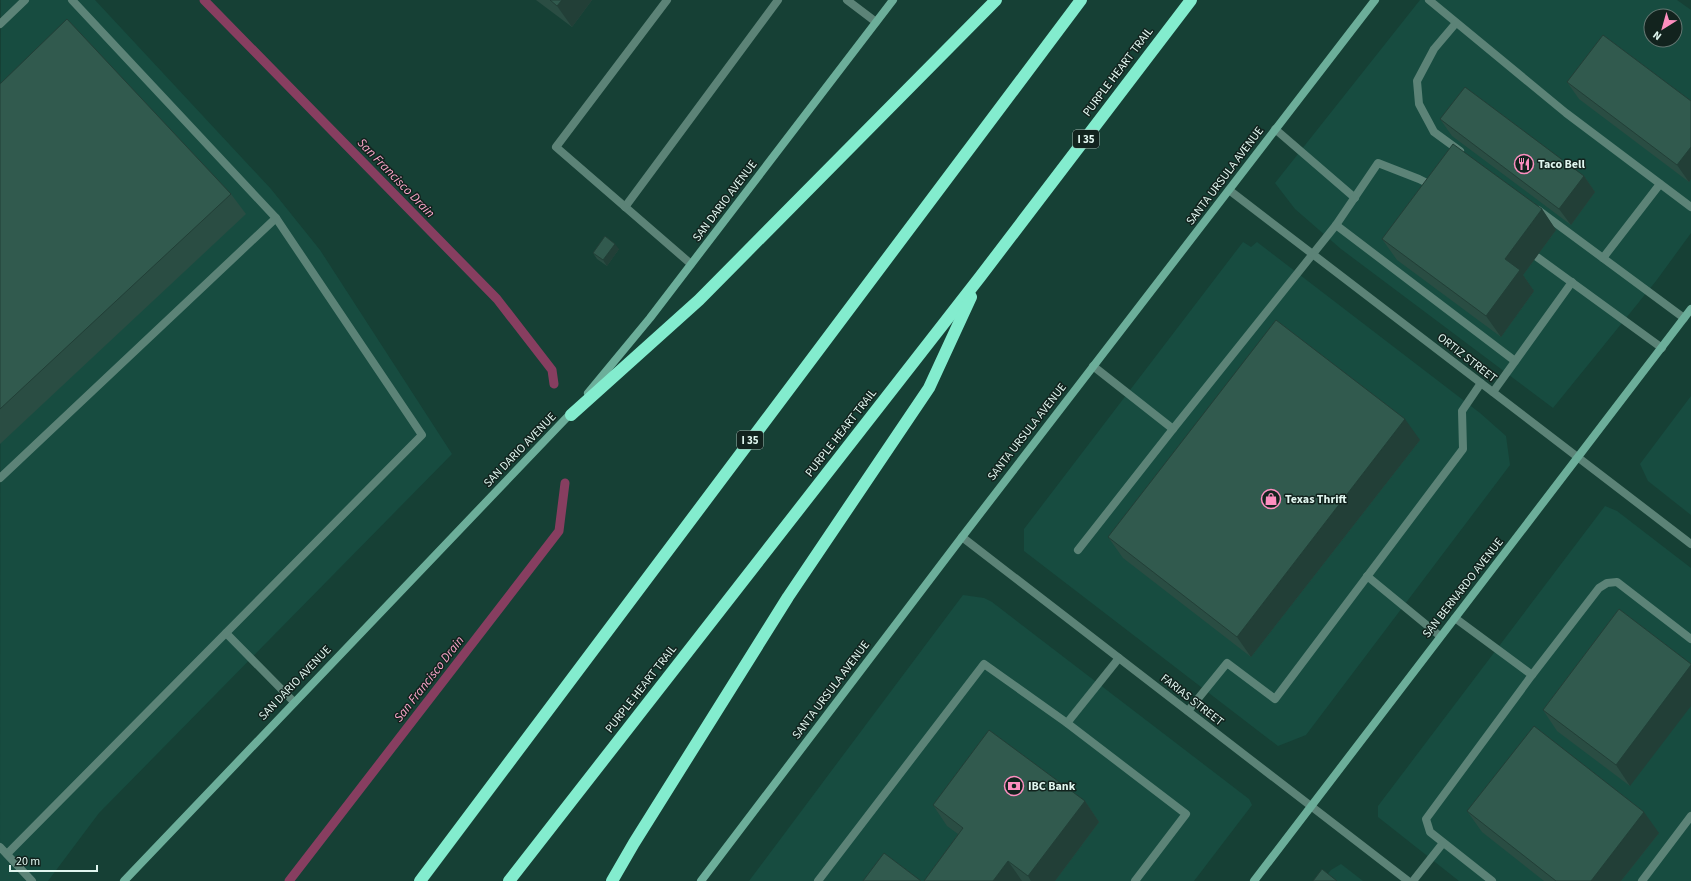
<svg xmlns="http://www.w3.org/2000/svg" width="1691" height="881" font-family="'Source Sans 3',sans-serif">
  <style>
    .built { fill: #174c40; fill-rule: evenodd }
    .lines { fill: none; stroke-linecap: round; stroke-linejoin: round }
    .stream { stroke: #873e60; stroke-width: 9 }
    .lane { stroke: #5c8377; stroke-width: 8 }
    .street { stroke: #5c8377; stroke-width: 8 }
    .secondary { stroke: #6cae9a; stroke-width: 8 }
    .highway { stroke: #83ecce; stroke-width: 12 }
    .wall { fill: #2a4d43 }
    .shaded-wall { fill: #223f37 }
    .building { fill: #315a4e; stroke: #223f37 }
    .labels { text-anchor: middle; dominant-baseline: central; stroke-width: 3; stroke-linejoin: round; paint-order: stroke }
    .shield { fill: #12231e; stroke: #a2b7b0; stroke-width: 1 }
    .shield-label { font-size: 11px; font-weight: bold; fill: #e0f6ef }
    .street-label { font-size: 12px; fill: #e0f6ef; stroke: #12231e }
    .poi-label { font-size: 12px; font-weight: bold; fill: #e0f6ef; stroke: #12231e; text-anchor: start }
    .water-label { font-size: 13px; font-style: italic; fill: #fca6ca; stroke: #12231e }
  </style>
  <rect width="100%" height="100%" fill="#164035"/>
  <g class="built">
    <path d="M1,0H95L271,189L320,250L452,454L99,813L48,881H0Z"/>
    <path d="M1420,0H1677L1691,10V233L1656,281L1553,408L1341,249L1295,209L1275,183ZM1651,16H1675V40H1651Z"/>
    <path d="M1243,242L1251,247L1257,242L1480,413L1506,436L1510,465L1306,735L1278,746L1024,551V529Z"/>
    <path d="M1691,396V515L1648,481L1640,464Z"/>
    <path d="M1605,506L1617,511L1691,568V881H1459L1378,817V806Z"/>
    <path d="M963,595L984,598L992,602L1249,799L1252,805L1194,881H749Z"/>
    <path d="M1341,864L1363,881H1322L1331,870Z"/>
  </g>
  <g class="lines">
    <g class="stream">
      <path d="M204,0L497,299L552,370L554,384"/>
      <path d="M289,881L559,531L565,483"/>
    </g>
    <g class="lane">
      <path d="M667,0L556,147L691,264"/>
      <path d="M847,0L876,22"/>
      <path d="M1429,0L1566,113L1691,207"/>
      <path d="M1456,23L1434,49L1417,81L1419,104L1434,132L1460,151"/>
      <path d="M0,24L25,0"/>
      <path d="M1275,129L1355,198"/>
      <path d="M625,207L778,0"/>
      <path d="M1538,210L1684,318"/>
      <path d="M1336,225L1515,361"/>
      <path d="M1537,257L1662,348"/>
      <path d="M1603,258L1660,184"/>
      <path d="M1093,366L1173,429L1336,225L1378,163L1419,179L1433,186"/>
      <path d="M1493,392L1572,282"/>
      <path d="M0,478L276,218"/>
      <path d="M1078,550L1173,429"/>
      <path d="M1367,576L1440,636"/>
      <path d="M1455,618L1532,675L1426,819L1430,832L1492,881"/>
      <path d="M226,633L294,702"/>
      <path d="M1532,675L1599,588L1607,583L1617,582L1691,639"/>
      <path d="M1188,711L1227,663L1275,699L1463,449L1462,411L1481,383"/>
      <path d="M1067,723L1119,658"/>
      <path d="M0,847L32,881"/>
      <path d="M7,854L422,435L276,218L72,0"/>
      <path d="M818,881L984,664L1067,723L1186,814L1135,881"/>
      <path d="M1413,881L1443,843"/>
      <path d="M1642,881L1691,816"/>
    </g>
    <g class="street">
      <path d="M1229,190L1691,544"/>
      <path d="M962,537L1408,881"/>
    </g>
    <g class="secondary">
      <path d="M588,393L650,318L893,0"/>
      <path d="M124,881L573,411"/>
      <path d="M701,881L962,537L1375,0"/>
      <path d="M1254,881L1691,309"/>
    </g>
    <g class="highway">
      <path d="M571,415L699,300L996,0"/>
      <path d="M420,881L1081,0"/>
      <path d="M509,881L980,277L1191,0"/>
      <path d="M612,881L634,843L788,597L929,388L971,297"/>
    </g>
  </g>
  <g class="wall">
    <path d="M536,0H592L572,27Z"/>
    <path d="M1567,82L1691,101V179L1689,182L1579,99Z"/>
    <path d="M0,84L231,194L246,214L0,444Z"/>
    <path d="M1440,119L1584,176L1595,192L1571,225L1452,136Z"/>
    <path d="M1542,209L1556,230L1523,275L1534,291L1501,337L1397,260L1382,239Z"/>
    <path d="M619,249L607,266L597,259L593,253Z"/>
    <path d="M1420,440L1251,657L1123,558L1108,537Z"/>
    <path d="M1619,609L1630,786L1557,731L1543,710Z"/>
    <path d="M1085,801L1099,822L1055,881H924L958,834L947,826L933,805Z"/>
    <path d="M1467,811L1659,833L1621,881H1544L1482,832Z"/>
  </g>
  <g class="shaded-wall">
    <path d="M562,0H592L572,27L557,6Z"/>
    <path d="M1691,147V179L1689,182L1677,165Z"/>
    <path d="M1584,176L1595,192L1571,225L1559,209Z"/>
    <path d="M1542,209L1556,230L1523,275L1534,291L1501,337L1486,316L1505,259Z"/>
    <path d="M615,244L619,249L607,266L603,260Z"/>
    <path d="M1405,419L1420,440L1251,657L1237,637Z"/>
    <path d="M1691,665V706L1630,786L1616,765Z"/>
    <path d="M1085,801L1099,822L1055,881H1031L1028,876Z"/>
    <path d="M1644,812L1659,833L1621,881H1591Z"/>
    <path d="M1008,861L1022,881H993Z"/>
  </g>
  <g class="building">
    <path d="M550,0H562L557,6Z"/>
    <path d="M67,19L231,194L0,409V84Z"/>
    <path d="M1603,35L1691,101V147L1677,165L1567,82Z"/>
    <path d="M1465,87L1584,176L1559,209L1440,119Z"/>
    <path d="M1453,144L1542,209L1505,259L1520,270L1486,316L1382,239Z"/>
    <path d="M605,236L615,244L603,260L593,253Z"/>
    <path d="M1276,320L1405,419L1237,637L1108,537Z"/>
    <path d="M1619,609L1691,664V665L1616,765L1543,710Z"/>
    <path d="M1534,726L1644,812L1591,881H1556L1467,811Z"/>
    <path d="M989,730L1085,801L1028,876L1008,861L993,881H924L963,828L933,805Z"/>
    <path d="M884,853L921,881H863Z"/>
    <path d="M1322,869L1337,881H1313Z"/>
  </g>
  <defs>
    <symbol id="restaurant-ring" viewBox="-11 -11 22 22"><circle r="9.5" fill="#12231e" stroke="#fd8ebf" stroke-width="1.5"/><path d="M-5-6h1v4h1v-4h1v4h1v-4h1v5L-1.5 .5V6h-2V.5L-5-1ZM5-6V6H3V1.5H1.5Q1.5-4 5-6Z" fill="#fd8ebf"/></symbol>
    <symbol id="shop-ring" viewBox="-11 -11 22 22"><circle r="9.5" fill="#12231e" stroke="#fd8ebf" stroke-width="1.5"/><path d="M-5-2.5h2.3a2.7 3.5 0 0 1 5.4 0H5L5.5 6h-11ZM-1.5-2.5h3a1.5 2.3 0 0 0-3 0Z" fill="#fd8ebf"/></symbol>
    <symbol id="bank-ring" viewBox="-11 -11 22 22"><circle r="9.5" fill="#12231e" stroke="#fd8ebf" stroke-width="1.5"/><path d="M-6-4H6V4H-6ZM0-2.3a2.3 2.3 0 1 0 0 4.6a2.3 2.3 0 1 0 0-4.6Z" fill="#fd8ebf"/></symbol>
  </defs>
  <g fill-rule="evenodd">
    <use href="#restaurant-ring" x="1513" y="153" width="22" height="22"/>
    <use href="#shop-ring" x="1260" y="488" width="22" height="22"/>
    <use href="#bank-ring" x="1003" y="775" width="22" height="22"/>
  </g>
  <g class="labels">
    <g class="shield">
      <rect x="1073" y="130" width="26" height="18" rx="3"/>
      <rect x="737" y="431" width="26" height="18" rx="3"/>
    </g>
    <g class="shield-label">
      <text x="1086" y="139">I 35</text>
      <text x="750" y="440">I 35</text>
    </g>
    <g class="street-label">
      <text transform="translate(1118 72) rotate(-53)">PURPLE HEART TRAIL</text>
      <text transform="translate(1225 176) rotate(-53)">SANTA URSULA AVENUE</text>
      <text transform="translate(725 201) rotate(-53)">SAN DARIO AVENUE</text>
      <text transform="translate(1467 358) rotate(38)">ORTIZ STREET</text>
      <text transform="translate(1027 432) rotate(-52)">SANTA URSULA AVENUE</text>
      <text transform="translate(841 433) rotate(-52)">PURPLE HEART TRAIL</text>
      <text transform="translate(520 450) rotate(-46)">SAN DARIO AVENUE</text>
      <text transform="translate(1463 588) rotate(-52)">SAN BERNARDO AVENUE</text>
      <text transform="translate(295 683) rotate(-46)">SAN DARIO AVENUE</text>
      <text transform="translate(641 689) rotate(-52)">PURPLE HEART TRAIL</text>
      <text transform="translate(831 690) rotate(-53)">SANTA URSULA AVENUE</text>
      <text transform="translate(1192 700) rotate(38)">FARIAS STREET</text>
    </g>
    <g class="poi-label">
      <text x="1538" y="164">Taco Bell</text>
      <text x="1285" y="499">Texas Thrift</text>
      <text x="1028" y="786">IBC Bank</text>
    </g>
    <g class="water-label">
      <text transform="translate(396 178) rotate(46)">San Francisco Drain</text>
      <text transform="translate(429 679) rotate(-52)">San Francisco Drain</text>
    </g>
  </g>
  <g transform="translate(1663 28) rotate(217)"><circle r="19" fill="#12231e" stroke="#647772"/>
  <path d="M0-3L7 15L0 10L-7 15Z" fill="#fd8ebf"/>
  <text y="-6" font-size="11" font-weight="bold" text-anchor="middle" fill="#e0f6ef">N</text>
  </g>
  <path d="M10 865v6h87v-6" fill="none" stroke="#e0f6ef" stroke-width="2"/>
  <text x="16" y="865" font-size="12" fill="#e0f6ef" stroke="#12231e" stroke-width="3" paint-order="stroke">20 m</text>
</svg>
